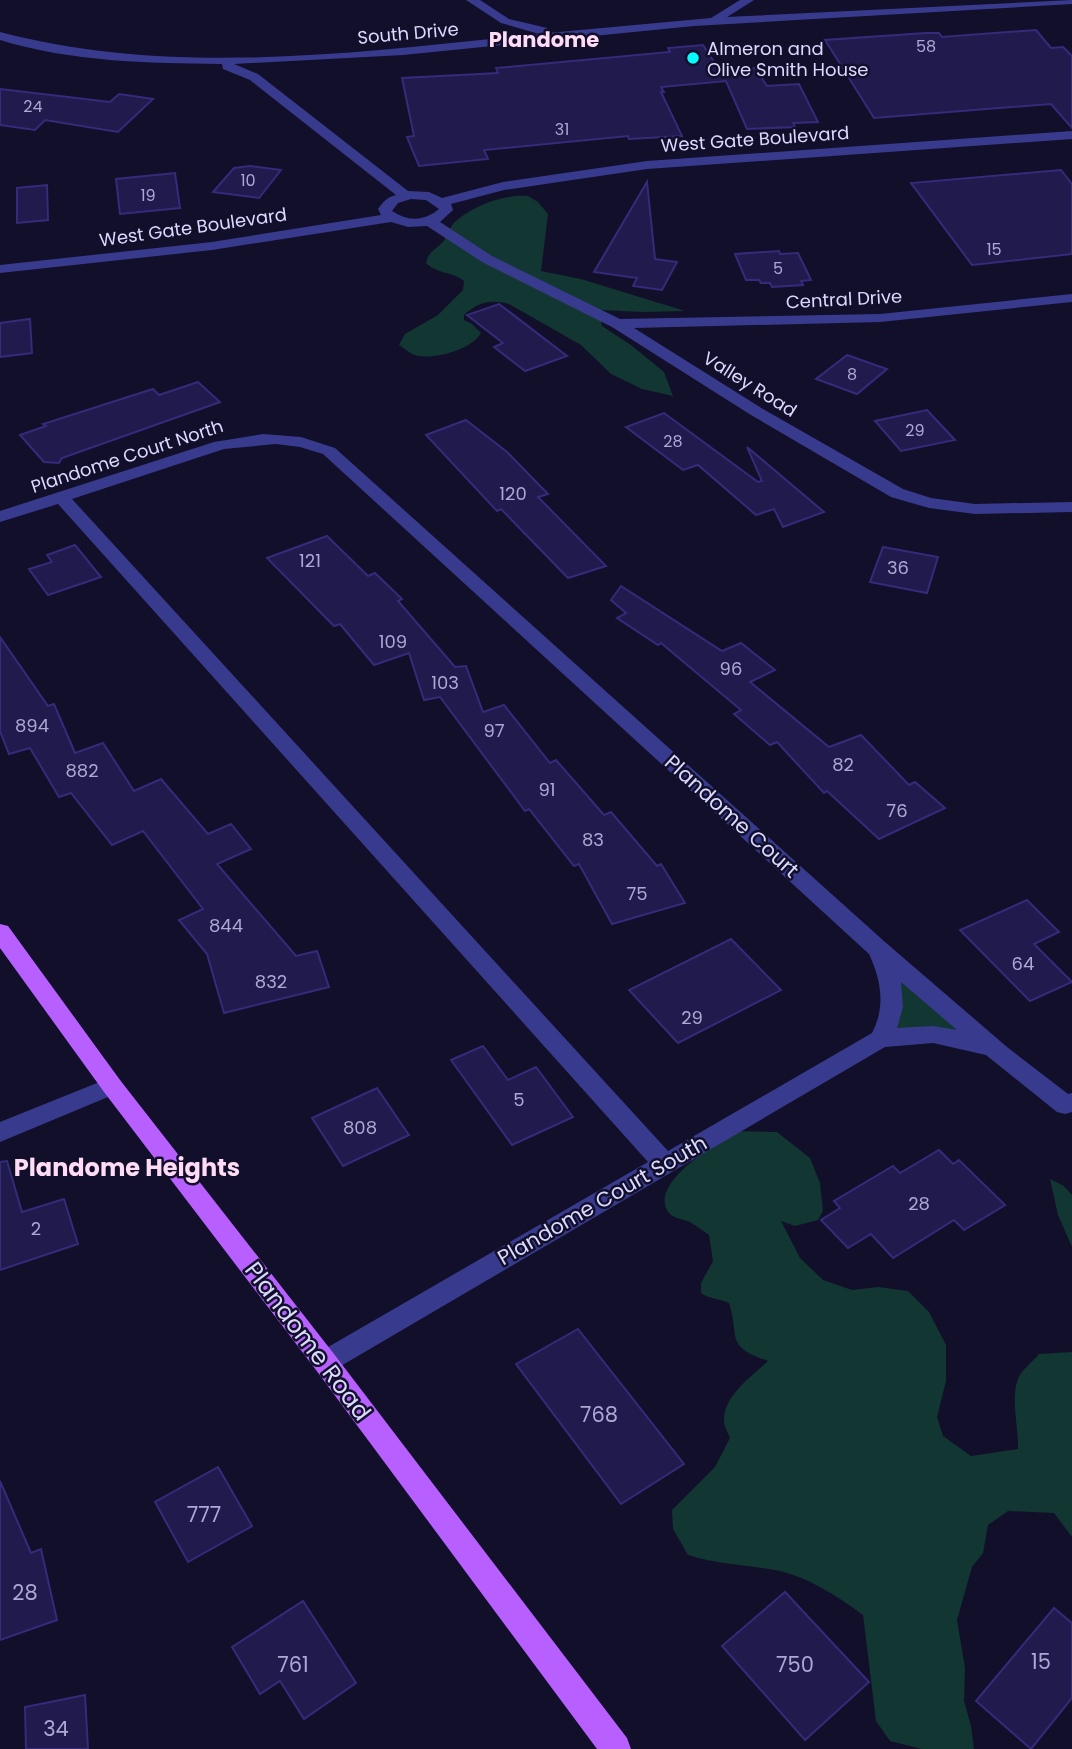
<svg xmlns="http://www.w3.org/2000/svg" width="1072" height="1749" font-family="Poppins,sans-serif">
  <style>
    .green { fill: #123631 }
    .building { fill: #201a4d; stroke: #342b7b; stroke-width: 2 }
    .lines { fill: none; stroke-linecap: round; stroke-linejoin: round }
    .minor { fill: #383b8d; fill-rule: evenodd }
    .major { fill: #b760ff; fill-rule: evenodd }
    .poi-dot { fill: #05fbff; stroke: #120f2b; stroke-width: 2.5 }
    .labels { text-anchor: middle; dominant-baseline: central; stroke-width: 5; stroke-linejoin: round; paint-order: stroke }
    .far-number-label { font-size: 16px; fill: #aca9d2 }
    .far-street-label { font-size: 18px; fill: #dbd9ff; stroke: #120f2b }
    .far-poi-label { font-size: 18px; fill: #dbd9ff; stroke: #120f2b; text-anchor: start }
    .number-label { font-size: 18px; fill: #aca9d2 }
    .far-quarter-label { font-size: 21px; font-weight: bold; fill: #ffdbf5; stroke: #120f2b }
    .street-label { font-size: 21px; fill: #dbd9ff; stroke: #120f2b }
    .near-number-label { font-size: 21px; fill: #aca9d2 }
    .quarter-label { font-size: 24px; font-weight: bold; fill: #ffdbf5; stroke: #120f2b }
    .near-street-label { font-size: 24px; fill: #dbd9ff; stroke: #120f2b }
  </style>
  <rect width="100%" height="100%" fill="#120f2b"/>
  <g class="green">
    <path d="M528,196L538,202L548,214L541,271L581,279L685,311L643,312L599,310L602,326L631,345L664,372L673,396L642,389L611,374L581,345L509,304C491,299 478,302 464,315V320L472,324L481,333C472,349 437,359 419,356C412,355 405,349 399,345L405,334L438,315L463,290L464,281C451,271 437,274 426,263C429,251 435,250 443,242C448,236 449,227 455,222C472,206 504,194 528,196Z"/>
    <path d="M885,963L999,1053L965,1040L880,1039Z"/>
    <path d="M737,1131L777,1132L810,1158L820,1183L823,1211L818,1220L795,1226L781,1221L800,1258L823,1280L852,1290L878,1287L908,1291L929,1312L946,1345V1381L937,1417L943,1436L971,1456L1018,1449C1019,1429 1009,1393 1020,1375C1024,1368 1033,1361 1039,1354L1072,1352V1537L1054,1513L1008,1511L988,1525L983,1553L972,1567L957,1620L965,1668L964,1701L971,1726L974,1749H922L890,1741L876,1721L863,1615C837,1596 807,1576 775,1570C745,1565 717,1564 688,1555L673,1529L672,1510L715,1467L730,1438C728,1433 724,1426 724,1421C723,1396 752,1376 768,1361C724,1346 740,1337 729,1303C719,1298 709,1299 701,1293V1283L713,1261L709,1235C703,1231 697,1226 690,1222C684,1219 675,1219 670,1214C644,1186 719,1141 737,1131Z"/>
    <path d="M1050,1179L1064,1186L1072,1195V1247L1058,1215Z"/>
  </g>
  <g class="building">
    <path d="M1036,30L1051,48L1063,47L1072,56V128L1051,104L874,118L825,40L926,33H939L942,37Z"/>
    <path d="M703,45L724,77L721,71L755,68L767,86L799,84L818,122L793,123L795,127L747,129L726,81L661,87L664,92H661L682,136L629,139L628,136L484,150L488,159L419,166L407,137L414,136L402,78L498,73L496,68L670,52L668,48Z"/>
    <path d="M0,89L110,102L119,94L153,99L118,132L45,120L35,130L0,125Z"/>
    <path d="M250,166L281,170L259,198L213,192L234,168Z"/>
    <path d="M1061,170L1072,184V254L972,265L911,183Z"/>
    <path d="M175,173L180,208L120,214L116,179Z"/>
    <path d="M647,182L655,259L677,262L662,290L633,286L637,278L594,272Z"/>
    <path d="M47,185L48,220L17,223V188Z"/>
    <path d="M779,251L780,254L798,253L811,280L801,281L803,285L772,287L770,283H761L759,280H746L735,254Z"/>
    <path d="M499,304L567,356L525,371L494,347L503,343L467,315Z"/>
    <path d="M30,319L32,353L0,357V323Z"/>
    <path d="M847,355L887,369L857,394L816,379Z"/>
    <path d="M198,382L220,402L62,458L59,463L44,462L20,435L46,426L43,424L153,389L159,395Z"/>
    <path d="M927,410L955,440L901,451L875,421Z"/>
    <path d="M664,413L758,482L762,481L747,447L824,512L783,527L774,509L756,515L698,465L683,470L626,427Z"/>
    <path d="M466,420L507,452L548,494L538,497L606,566L568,578L501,509L497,511L426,435Z"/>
    <path d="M327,536L368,576L375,573L402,599L398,601L455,667L466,666L483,712L504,705L550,763L556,760L604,815L611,812L657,866L661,864L685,903L612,924L579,864L574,866L529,809L525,811L440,697L424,700L409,653L374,665L340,624L334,626L267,558Z"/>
    <path d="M75,545L101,577L48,595L29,569L52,562L47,555Z"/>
    <path d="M883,547L938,557L927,593L870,582Z"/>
    <path d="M621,586L722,651L741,643L775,670L750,682L829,747L861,735L909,785L915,782L945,808L879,839L827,791L824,793L777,742L770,745L734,714L741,710L661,643L658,645L617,618L626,613L611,600Z"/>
    <path d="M0,637L48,706L54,704L75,753L103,743L134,791L161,779L208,834L231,824L251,849L217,864L296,956L317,951L329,987L224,1013L207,954L179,920L203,909L143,831L112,845L71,793L59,797L30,748L9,754L0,731Z"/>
    <path d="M1027,900L1059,932L1034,944L1072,982L1030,1001L960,930Z"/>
    <path d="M731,939L781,990L678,1043L629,990Z"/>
    <path d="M483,1046L508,1080L536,1067L573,1117L512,1145L451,1060Z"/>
    <path d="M377,1088L409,1135L343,1166L312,1118Z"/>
    <path d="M939,1150L953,1164L959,1160L1005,1205L964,1230L954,1220L893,1258L871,1234L848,1248L821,1220L840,1208L834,1201L893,1166L900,1173Z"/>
    <path d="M7,1161L22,1212L64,1199L78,1244L0,1270V1162Z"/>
    <path d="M578,1329L684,1464L621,1504L516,1364Z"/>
    <path d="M218,1467L252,1526L188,1562L155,1502Z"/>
    <path d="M0,1481L31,1553L41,1549L57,1620L0,1640Z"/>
    <path d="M785,1592L869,1682L805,1740L722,1646Z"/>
    <path d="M303,1601L356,1683L304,1719L280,1681L260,1694L232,1647Z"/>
    <path d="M1054,1608L1072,1623V1698L1031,1749L976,1701Z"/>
    <path d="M85,1695L88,1749H26L25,1707Z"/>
  </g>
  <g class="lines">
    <g class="minor">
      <path d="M466,0H480L509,19L547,28L548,33L711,18L740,0H754L727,17L1072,0V4L694,26L403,55L234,64L258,74L408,191L429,192L442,198L503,182L647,161L1072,131V139L647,169L504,190L451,204L453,210L440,222L492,256L620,319L880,314L1072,294V302L880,322L634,328L763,409L903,489L931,498L975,504L1072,502V512L975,514L929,508L891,497L751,415L612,327L482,262L427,226L408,227L391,222L212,250L0,273V265L212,242L381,215L378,209C383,202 387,197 396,195L250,80L223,69L222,64C147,63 72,62 0,40V32C175,78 361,52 539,34L501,23ZM411,199L426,200L439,209C425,221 408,222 392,211L398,203Z"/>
      <path d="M263,434L301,437L335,448L885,942L1007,1047L1068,1094L1072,1093V1112L1065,1114L1057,1112L986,1055L933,1043L885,1047L334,1370L325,1374L316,1370L312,1362L316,1354L648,1162L58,504L0,522V511L214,442ZM276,444L300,447L323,454L869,954C881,980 886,1006 872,1033L668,1151L72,499L224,449ZM901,982L957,1030L933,1026L897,1028L903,1007Z"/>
      <path d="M112,1077L120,1080L124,1086L120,1092L0,1142V1122Z"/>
    </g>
    <path class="major" d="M0,924L8,926L120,1080L334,1354L627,1738L631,1749H597L316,1370L104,1092L0,948Z"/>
  </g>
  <circle class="poi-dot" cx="693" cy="58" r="7"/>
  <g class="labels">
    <g class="far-number-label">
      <text x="926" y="46">58</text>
      <text x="33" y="106">24</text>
      <text x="562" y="129">31</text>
      <text x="248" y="180">10</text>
      <text x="148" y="195">19</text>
      <text x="994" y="249">15</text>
      <text x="778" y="268">5</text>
      <text x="852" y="374">8</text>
      <text x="915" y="430">29</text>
      <text x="673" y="441">28</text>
    </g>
    <g class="far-street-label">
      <text transform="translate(408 33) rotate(-5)">South Drive</text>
      <text transform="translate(755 139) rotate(-4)">West Gate Boulevard</text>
      <text transform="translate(193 227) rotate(-8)">West Gate Boulevard</text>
      <text transform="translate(844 299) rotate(-3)">Central Drive</text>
      <text transform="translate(750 384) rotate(32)">Valley Road</text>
      <text transform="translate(127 456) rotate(-18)">Plandome Court North</text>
    </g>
    <g class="far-poi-label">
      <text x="707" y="48">Almeron and<tspan x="707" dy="21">Olive Smith House</tspan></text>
    </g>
    <g class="number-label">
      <text x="513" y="493">120</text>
      <text x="310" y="560">121</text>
      <text x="898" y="567">36</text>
      <text x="393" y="641">109</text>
      <text x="731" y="668">96</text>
      <text x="445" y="682">103</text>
      <text x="32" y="725">894</text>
      <text x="494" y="730">97</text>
      <text x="843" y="764">82</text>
      <text x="82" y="770">882</text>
      <text x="547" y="789">91</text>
      <text x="897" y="810">76</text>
      <text x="593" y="839">83</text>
      <text x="637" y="893">75</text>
      <text x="226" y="925">844</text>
      <text x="1023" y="963">64</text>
      <text x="271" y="981">832</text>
      <text x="692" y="1017">29</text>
      <text x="519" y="1099">5</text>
      <text x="360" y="1127">808</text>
      <text x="919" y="1203">28</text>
      <text x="36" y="1228">2</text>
    </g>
    <g class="far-quarter-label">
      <text x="544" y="39">Plandome</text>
    </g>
    <g class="street-label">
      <text transform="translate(732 816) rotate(42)">Plandome Court</text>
      <text transform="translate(602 1200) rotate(-30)">Plandome Court South</text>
    </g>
    <g class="near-number-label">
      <text x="599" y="1414">768</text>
      <text x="204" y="1514">777</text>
      <text x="25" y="1592">28</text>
      <text x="1041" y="1661">15</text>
      <text x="293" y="1664">761</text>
      <text x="795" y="1664">750</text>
      <text x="56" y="1728">34</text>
    </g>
    <g class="quarter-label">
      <text x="127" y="1167">Plandome Heights</text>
    </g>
    <g class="near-street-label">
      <text transform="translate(308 1341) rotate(53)">Plandome Road</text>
    </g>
  </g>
</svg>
